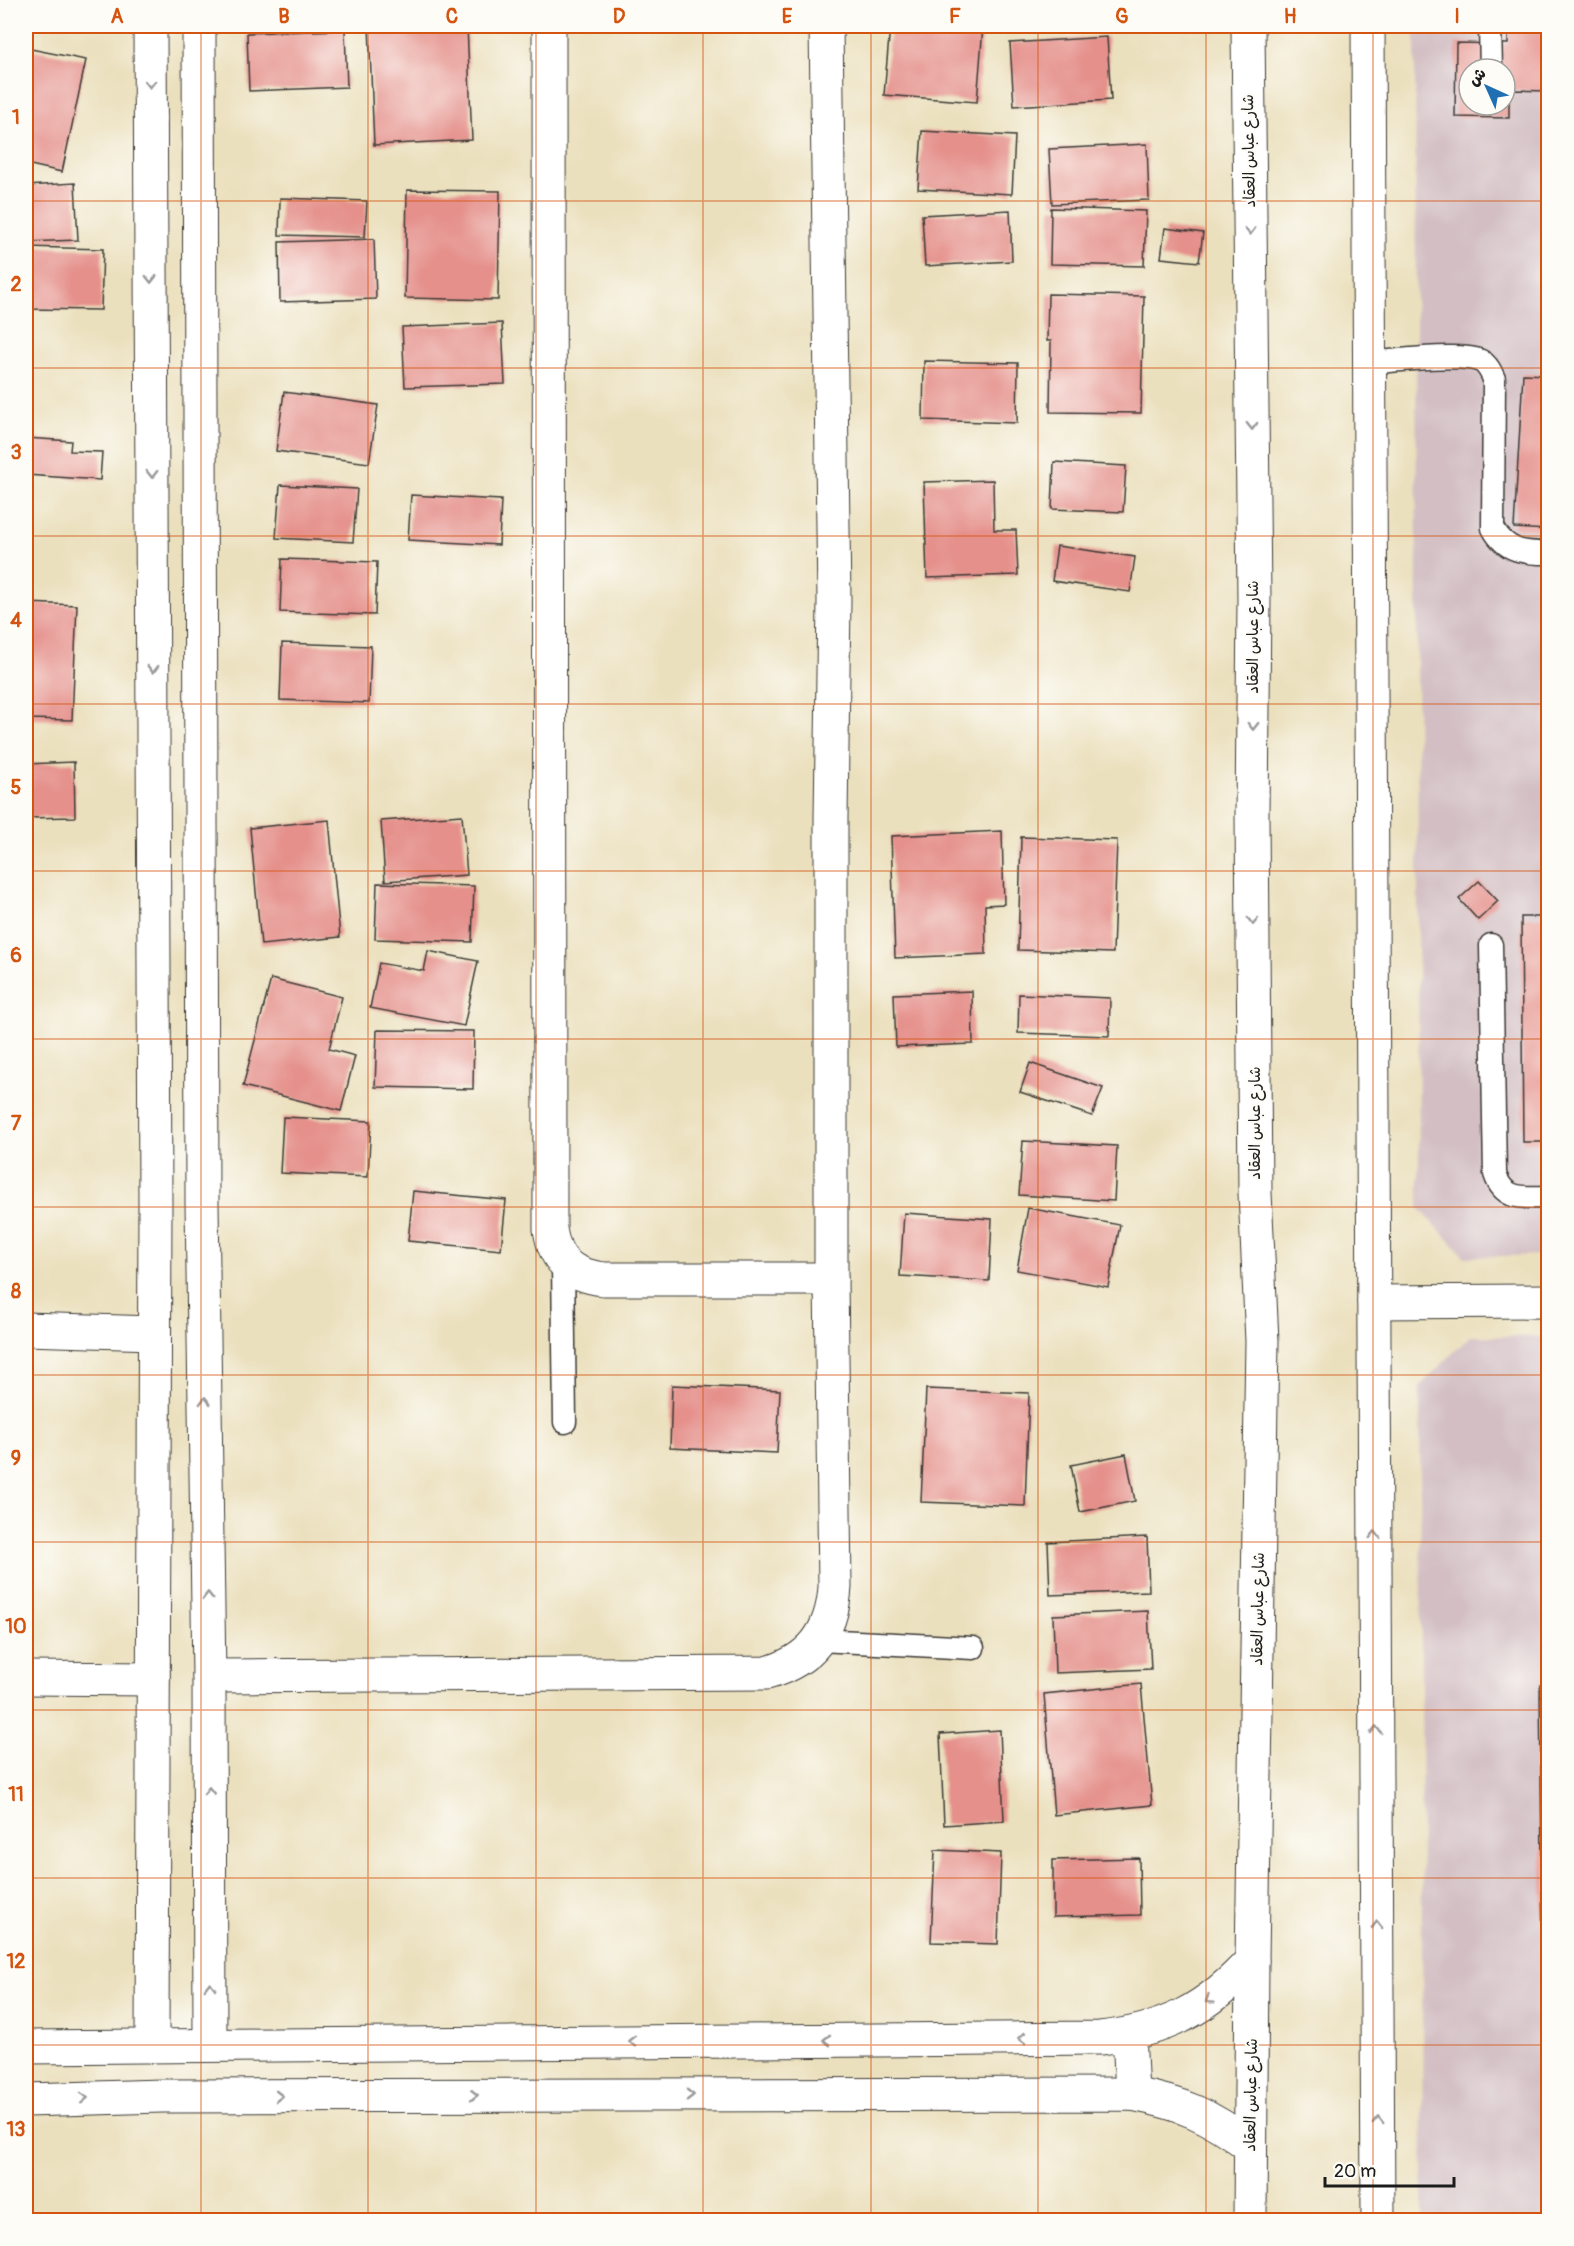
<svg xmlns="http://www.w3.org/2000/svg" width="1574" height="2246" font-family="Pangolin,'Playpen Sans Arabic',sans-serif">
  <style>
    .industrial { fill: #d2bec3; fill-rule: evenodd }
    .building { fill: #e5908b; fill-rule: evenodd }
    .lines { fill: none; stroke-linecap: round; stroke-linejoin: round }
    .service-casing { stroke: #3b3934; stroke-width: 25 }
    .minor-casing { stroke: #3b3934; stroke-width: 35 }
    .tertiary-casing { stroke: #3b3934; stroke-width: 35 }
    .service { stroke: #fff; stroke-width: 22 }
    .minor { stroke: #fff; stroke-width: 33 }
    .tertiary { stroke: #fff; stroke-width: 33 }
    .oneway { stroke: #999 }
    .grid { fill: none; stroke: #d4530e; stroke-width: 1.5; stroke-opacity: 0.55 }
    .labels { text-anchor: middle; dominant-baseline: central; stroke-width: 4.5; stroke-linejoin: round; paint-order: stroke }
    .street-label { font-size: 16px; fill: #1c1c1c; stroke: #fdfcf7 }
    .neatline { fill: none; stroke: #d4530e; stroke-width: 2 }
    .grid-label { font-size: 20px; text-anchor: middle; font-weight: bold; fill: #d4530e }
  </style>
  <rect width="100%" height="100%" fill="#fdfcf7"/>
  <filter id="ink" filterUnits="userSpaceOnUse"><feTurbulence type="fractalNoise" baseFrequency=".0167" numOctaves="2"/><feDisplacementMap in="SourceGraphic" scale="12" xChannelSelector="R" yChannelSelector="G"/><feConvolveMatrix kernelMatrix="1 2 1 2 8 2 1 2 1" color-interpolation-filters="sRGB"/></filter>
  <filter id="wash" filterUnits="userSpaceOnUse"><feTurbulence type="fractalNoise" baseFrequency=".008" numOctaves="4" result="noise"/><feDisplacementMap in="SourceGraphic" scale="24" xChannelSelector="R" yChannelSelector="G"/><feGaussianBlur stdDeviation="1.35" result="paint"/><feColorMatrix in="noise" values="0 0 0 0 0 0 0 0 0 0 0 0 0 0 0 0 0 1.4 0 .05"/><feComposite in="paint" operator="in"/></filter>
  <g filter="url(#wash)">
    <rect width="100%" height="100%" fill="#ebe0be"/>
    <g class="industrial">
      <path d="M1415,26H1548V1255L1465,1257L1419,1208ZM1469,69H1505V105H1469Z"/>
      <path d="M1470,1336L1548,1337V2220H1423L1420,1386Z"/>
    </g>
    <g id="blocks">
      <g class="building">
        <path d="M369,26H467L472,140L374,145Z"/>
        <path d="M890,26H983L977,102L884,95Z"/>
        <path d="M1508,26H1548V91L1509,90V118L1455,117L1456,43L1508,44ZM1469,69H1505V105H1469Z"/>
        <path d="M345,30L347,87L249,91L247,33Z"/>
        <path d="M1107,37L1111,100L1014,106L1010,43Z"/>
        <path d="M26,48L86,60L62,172L26,164Z"/>
        <path d="M922,131L1015,136L1012,194L918,189Z"/>
        <path d="M1147,144L1149,200L1052,204L1049,149Z"/>
        <path d="M75,183L78,240L26,242V186Z"/>
        <path d="M407,190L500,191L498,300L405,298Z"/>
        <path d="M280,198L367,201L365,237L279,235Z"/>
        <path d="M1051,208L1146,211L1144,266L1050,264Z"/>
        <path d="M1010,210L1012,261L925,266L922,215Z"/>
        <path d="M1165,228L1203,233L1199,262L1161,258Z"/>
        <path d="M374,239L376,299L280,302L279,242Z"/>
        <path d="M26,247L103,249L101,310L26,309Z"/>
        <path d="M1048,294L1144,296L1141,413L1050,412L1051,341H1047Z"/>
        <path d="M502,323L505,384L405,387L402,327Z"/>
        <path d="M924,361L1018,363L1017,423L923,420Z"/>
        <path d="M1523,374L1548,375V530L1514,528Z"/>
        <path d="M284,392L378,405L369,463L276,451Z"/>
        <path d="M26,438L71,441L70,451L102,452L100,480L26,475Z"/>
        <path d="M1054,462L1126,466L1123,512L1052,509Z"/>
        <path d="M993,480L994,530H1016L1018,575L927,578L924,482Z"/>
        <path d="M280,485L357,489L353,542L276,538Z"/>
        <path d="M411,495L501,500L499,545L408,540Z"/>
        <path d="M1057,546L1135,557L1130,592L1052,581Z"/>
        <path d="M282,559L377,562L375,615L280,612Z"/>
        <path d="M26,603L77,605L72,720L26,719Z"/>
        <path d="M282,643L371,646L369,703L280,700Z"/>
        <path d="M74,762L75,817L26,818V764Z"/>
        <path d="M462,815L467,875L385,881L381,821Z"/>
        <path d="M329,820L340,937L261,945L250,828Z"/>
        <path d="M1002,831L1004,904L985,905L986,954L895,958L891,836Z"/>
        <path d="M1021,837L1117,840L1113,953L1018,950Z"/>
        <path d="M1479,881L1498,901L1478,920L1459,899Z"/>
        <path d="M377,883L474,886L472,942L375,939Z"/>
        <path d="M1521,917H1548V1142H1523Z"/>
        <path d="M428,951L478,961L464,1026L370,1008L379,963L424,971Z"/>
        <path d="M271,979L342,997L329,1049L355,1056L341,1111L243,1086Z"/>
        <path d="M972,991L973,1044L896,1047L894,994Z"/>
        <path d="M1019,994L1110,998L1109,1036L1018,1033Z"/>
        <path d="M377,1030L474,1031L473,1089L375,1087Z"/>
        <path d="M1030,1063L1103,1088L1092,1116L1020,1092Z"/>
        <path d="M283,1117L371,1121L368,1177L280,1173Z"/>
        <path d="M1023,1141L1117,1146L1114,1201L1019,1195Z"/>
        <path d="M413,1191L506,1200L501,1250L408,1241Z"/>
        <path d="M1028,1208L1120,1225L1108,1287L1017,1270Z"/>
        <path d="M904,1213L992,1219L989,1281L900,1276Z"/>
        <path d="M672,1385L780,1390L777,1453L670,1448Z"/>
        <path d="M926,1389L1029,1393L1025,1506L921,1502Z"/>
        <path d="M1126,1454L1135,1501L1080,1512L1071,1465Z"/>
        <path d="M1147,1537L1149,1591L1050,1595L1048,1542Z"/>
        <path d="M1148,1611L1151,1669L1055,1673L1053,1615Z"/>
        <path d="M1141,1684L1152,1805L1054,1815L1044,1694Z"/>
        <path d="M1540,1685H1548V2220H1546Z"/>
        <path d="M1000,1730L1004,1821L944,1825L940,1734Z"/>
        <path d="M935,1850L1001,1853L998,1944L931,1942Z"/>
        <path d="M1139,1858L1140,1915L1053,1917V1860Z"/>
      </g>
    </g>
  </g>
  <g filter="url(#ink)">
    <use href="#blocks" fill-opacity="0" stroke="#3b3934" stroke-width="1.5"/>
    <g class="lines">
      <defs>
        <g id="service">
          <path d="M1490,26L1491,69"/>
          <path d="M1369,363C1393,361 1462,352 1481,361C1488,365 1491,372 1494,379L1493,528C1506,552 1524,553 1548,553"/>
          <path d="M1491,945L1495,1174C1504,1202 1525,1197 1548,1197"/>
          <path d="M563,1262L565,1422"/>
          <path d="M819,1640L973,1648"/>
        </g>
        <g id="minor">
          <path d="M150,26L155,1202L152,2046"/>
          <path d="M199,26L202,1203L209,1676L210,2044"/>
          <path d="M549,26L550,1229C555,1262 571,1275 604,1279H831"/>
          <path d="M1374,1302L1548,1301"/>
          <path d="M26,1329L154,1333"/>
          <path d="M209,1676L767,1673C811,1660 832,1633 835,1587L831,1279V819L834,600L826,26"/>
          <path d="M26,1678L153,1679"/>
        </g>
        <g id="tertiary">
          <path d="M1248,26L1254,599L1252,815L1255,1193L1262,1341L1252,1960L1250,2220"/>
          <path d="M1368,26L1378,2220"/>
          <path d="M1129,2034L1132,2094"/>
          <path d="M26,2047L1100,2038C1165,2031 1208,2009 1252,1960"/>
          <path d="M26,2100L162,2096L1132,2094C1181,2103 1210,2115 1250,2146"/>
        </g>
      </defs>
      <use href="#service" class="service-casing"/>
      <use href="#minor" class="minor-casing"/>
      <use href="#tertiary" class="tertiary-casing"/>
      <use href="#service" class="service"/>
      <use href="#minor" class="minor"/>
      <use href="#tertiary" class="tertiary"/>
    </g>
    <defs><path id="oneway-chevron" d="M-2-3.5L2.5 0L-2 3.5" fill="none" stroke-width="1.6" stroke-linecap="round" stroke-linejoin="round" transform="scale(1.5)"/></defs>
    <g class="oneway">
      <use href="#oneway-chevron" transform="translate(150 84) rotate(90)"/>
      <use href="#oneway-chevron" transform="translate(1250 231) rotate(89)"/>
      <use href="#oneway-chevron" transform="translate(151 279) rotate(90)"/>
      <use href="#oneway-chevron" transform="translate(1252 426) rotate(89)"/>
      <use href="#oneway-chevron" transform="translate(152 474) rotate(90)"/>
      <use href="#oneway-chevron" transform="translate(153 669) rotate(90)"/>
      <use href="#oneway-chevron" transform="translate(1253 726) rotate(90)"/>
      <use href="#oneway-chevron" transform="translate(1253 921) rotate(90)"/>
      <use href="#oneway-chevron" transform="translate(205 1401) rotate(-91)"/>
      <use href="#oneway-chevron" transform="translate(1375 1535) rotate(-90)"/>
      <use href="#oneway-chevron" transform="translate(208 1596) rotate(-91)"/>
      <use href="#oneway-chevron" transform="translate(1376 1730) rotate(-90)"/>
      <use href="#oneway-chevron" transform="translate(209 1791) rotate(-90)"/>
      <use href="#oneway-chevron" transform="translate(1377 1925) rotate(-90)"/>
      <use href="#oneway-chevron" transform="translate(210 1986) rotate(-90)"/>
      <use href="#oneway-chevron" transform="translate(1209 2000) rotate(145)"/>
      <use href="#oneway-chevron" transform="translate(1022 2038) rotate(180)"/>
      <use href="#oneway-chevron" transform="translate(827 2040) rotate(180)"/>
      <use href="#oneway-chevron" transform="translate(632 2041) rotate(180)"/>
      <use href="#oneway-chevron" transform="translate(474 2095)"/>
      <use href="#oneway-chevron" transform="translate(690 2095)"/>
      <use href="#oneway-chevron" transform="translate(279 2096)"/>
      <use href="#oneway-chevron" transform="translate(84 2098) rotate(-2)"/>
      <use href="#oneway-chevron" transform="translate(1378 2120) rotate(-90)"/>
    </g>
  </g>
  <path class="grid" d="M201,26V2220M368,26V2220M536,26V2220M703,26V2220M871,26V2220M1038,26V2220M1206,26V2220M1373,26V2220M26,201H1548M26,368H1548M26,536H1548M26,704H1548M26,871H1548M26,1039H1548M26,1207H1548M26,1375H1548M26,1542H1548M26,1710H1548M26,1878H1548M26,2045H1548"/>
  <g class="labels">
    <g class="street-label">
      <text transform="translate(1249 151) rotate(-91)">شارع عباس العقاد</text>
      <text transform="translate(1253 637) rotate(-90)">شارع عباس العقاد</text>
      <text transform="translate(1255 1123) rotate(-90)">شارع عباس العقاد</text>
      <text transform="translate(1258 1609) rotate(-89)">شارع عباس العقاد</text>
      <text transform="translate(1251 2095) rotate(-89)">شارع عباس العقاد</text>
    </g>
  </g>
  <rect width="1574" height="2246" fill="none" stroke="#fdfcf7" stroke-width="66"/>
  <g transform="translate(1487 87) rotate(315)"><circle r="28" fill="#fdfcf7" stroke="#a3a29f" stroke-width="1.5"/>
  <path d="M0-4.5L10 22L0 15L-10 22Z" fill="#1f6fb2"/>
  <text y="-9" font-size="16" font-weight="bold" text-anchor="middle" fill="#1c1c1c">ش</text>
  </g>
  <path d="M1325 2177v9h129v-9" fill="none" stroke="#1c1c1c" stroke-width="3"/>
  <text x="1334" y="2177" font-size="18" fill="#1c1c1c" stroke="#fdfcf7" stroke-width="4.5" paint-order="stroke">20 m</text>
  <rect x="33" y="33" width="1508" height="2180" class="neatline"/>
  <g class="grid-label">
    <text x="117" y="23">A</text>
    <text x="284" y="23">B</text>
    <text x="452" y="23">C</text>
    <text x="619" y="23">D</text>
    <text x="787" y="23">E</text>
    <text x="955" y="23">F</text>
    <text x="1122" y="23">G</text>
    <text x="1290" y="23">H</text>
    <text x="1457" y="23">I</text>
    <text x="16" y="124">1</text>
    <text x="16" y="291">2</text>
    <text x="16" y="459">3</text>
    <text x="16" y="627">4</text>
    <text x="16" y="794">5</text>
    <text x="16" y="962">6</text>
    <text x="16" y="1130">7</text>
    <text x="16" y="1298">8</text>
    <text x="16" y="1465">9</text>
    <text x="16" y="1633">10</text>
    <text x="16" y="1801">11</text>
    <text x="16" y="1968">12</text>
    <text x="16" y="2136">13</text>
  </g>
</svg>
